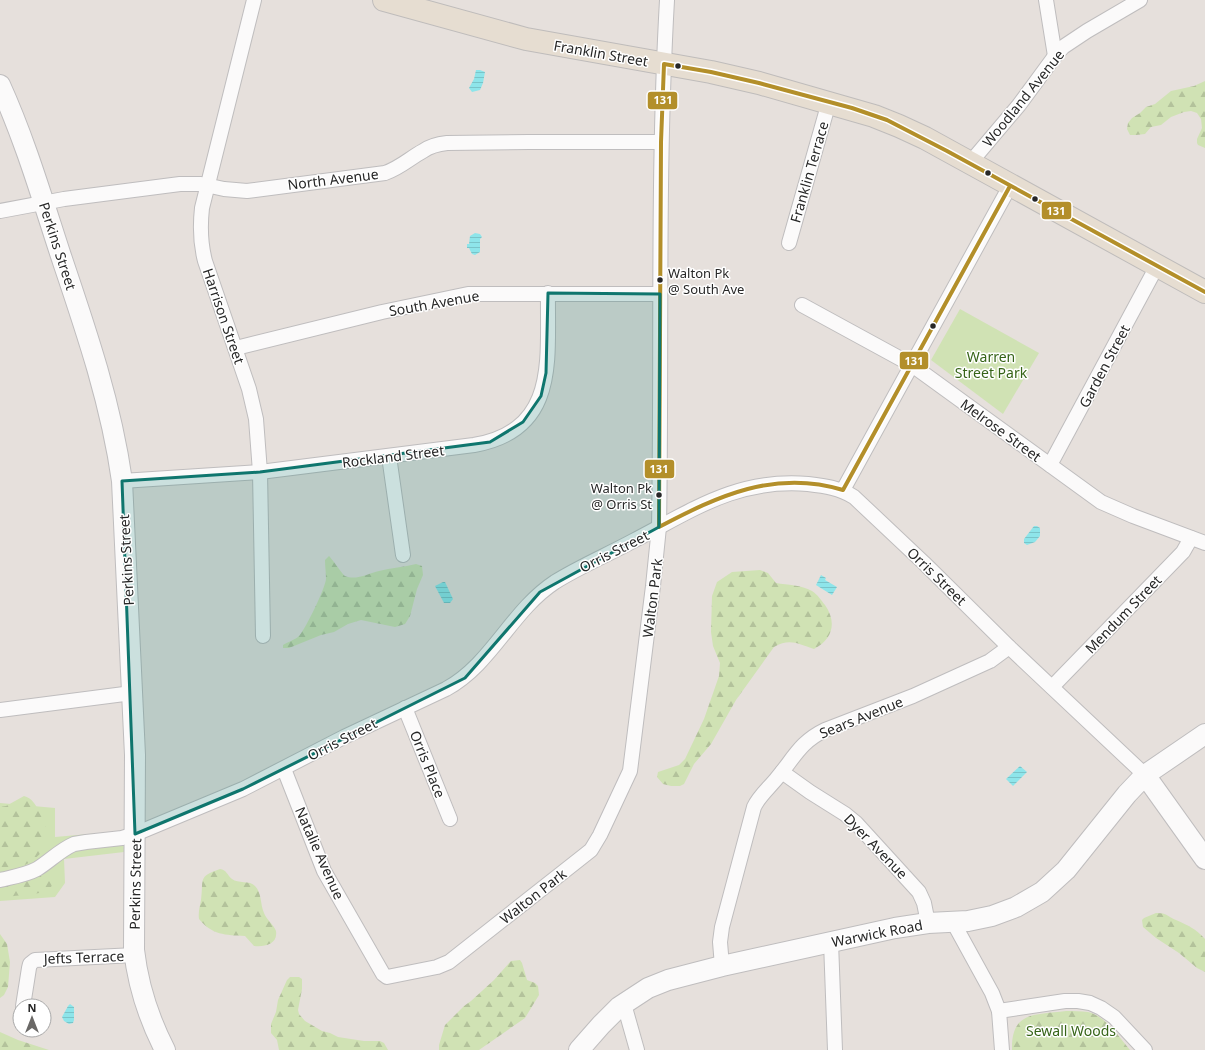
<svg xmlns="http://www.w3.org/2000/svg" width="1205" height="1050" font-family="'Noto Sans',sans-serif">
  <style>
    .grass { fill: #d0e2b4 }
    .forest { fill: url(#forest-firs) }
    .water { fill: url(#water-rules) }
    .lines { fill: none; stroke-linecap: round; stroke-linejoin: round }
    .street-casing { stroke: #bfbdbe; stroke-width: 16 }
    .secondary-casing { stroke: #bfbdbe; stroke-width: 22 }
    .primary-casing { stroke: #bfbcbb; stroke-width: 24 }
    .street { stroke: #fbfafa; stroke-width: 14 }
    .secondary { stroke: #fbfafa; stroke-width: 20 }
    .primary { stroke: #e6ddd1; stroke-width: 22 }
    .bus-1-casing { stroke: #fff; stroke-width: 7 }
    .bus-1 { stroke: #b38f2a; stroke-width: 4 }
    .marked { fill: #0f766e; fill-opacity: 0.2; stroke: #0f766e; stroke-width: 3; stroke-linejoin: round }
    .bus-dot { fill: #272727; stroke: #fff; stroke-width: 1.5 }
    .labels { text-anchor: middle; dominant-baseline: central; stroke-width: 3; stroke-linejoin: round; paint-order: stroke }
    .bus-label { font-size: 13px; fill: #272727; stroke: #fff; text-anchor: start }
    .street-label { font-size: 14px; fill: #272727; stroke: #fff }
    .park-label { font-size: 14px; fill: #366418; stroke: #fff }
    .line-badge { stroke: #fff; stroke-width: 1.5 }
    .badge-label { font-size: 11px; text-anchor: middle; font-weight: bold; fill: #fff }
  </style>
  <defs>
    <pattern id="forest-firs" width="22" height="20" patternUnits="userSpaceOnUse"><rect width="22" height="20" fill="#d0e2b4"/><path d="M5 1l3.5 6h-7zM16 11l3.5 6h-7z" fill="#b3c29b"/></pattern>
    <pattern id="water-rules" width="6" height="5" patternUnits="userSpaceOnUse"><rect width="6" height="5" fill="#8ee5ea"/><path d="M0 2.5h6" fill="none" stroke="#7ac4c9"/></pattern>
  </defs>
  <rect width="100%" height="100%" fill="#e6e0dc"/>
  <g class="grass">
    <path d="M960,309L1039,353L1003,414L931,360Z"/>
    <path d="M0,803L55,808V837L123,831L124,852L64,859L65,883L55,897L0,901Z"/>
  </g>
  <g class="forest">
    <path d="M1205,81V148L1198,145L1197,143V139L1202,128L1201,119L1197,113L1191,111L1184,112L1171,117L1161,125L1151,127L1145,134L1136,135H1130L1127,129L1128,123L1132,118L1140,113L1146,107L1155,104L1171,91L1194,86Z"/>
    <path d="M329,556C333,560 342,574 345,576C356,581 369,573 379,571C391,568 404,567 416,564L422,566L423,575L417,589L410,616L405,624L395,627L361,620L348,624L334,632L321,635L289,648H283V645C287,642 295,640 299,636C306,628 325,589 326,579C326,573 325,566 325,560Z"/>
    <path d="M760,570L768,573L776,583C788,585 801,585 812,591C818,595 821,600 825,605C837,622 833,639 814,649C798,644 790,638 774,647L736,700L711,744L694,764L684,784L680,786H671L663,784L657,777L658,772L679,765L685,759L704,719L719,676L720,663L713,646L711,632L712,596L717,582L732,572Z"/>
    <path d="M24,796C32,798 35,804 39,811C43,818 48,829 47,838C46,858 18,871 0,872V807L6,806Z"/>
    <path d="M220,869C227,870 227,875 232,879C238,884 250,880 255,886C262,893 260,904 264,913C266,919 274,925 276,931C278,945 264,947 254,946L245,936C225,935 212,935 199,919C198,912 200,906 201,900C204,879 197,877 220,869Z"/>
    <path d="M53,872L55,873L53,883L50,889C37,897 8,893 0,901V886L37,877Z"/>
    <path d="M1156,913C1168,913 1166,916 1176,920C1189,926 1195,928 1205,939V972L1197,968L1179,953L1156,938L1143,927L1142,920L1144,918Z"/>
    <path d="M0,934L7,944L10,962L8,987L4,995L0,998Z"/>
    <path d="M520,960L522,963L527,980L535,983L538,986L539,995L525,1018L479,1050H439V1045L445,1025L464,1006L471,1001L494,980L511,961Z"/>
    <path d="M290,977H299L302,979V989L298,1010L299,1014L305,1021L322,1031L330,1033L338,1037L364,1041H380L384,1043L388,1050H279L277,1040L271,1033V1024L276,1012L278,1000L287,980Z"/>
    <path d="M1066,1011C1073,1011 1081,1011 1088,1012C1107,1017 1118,1036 1130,1050H1012C1011,1011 1035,1015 1066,1011Z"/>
    <path d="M0,1032L18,1040L49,1050H0Z"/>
  </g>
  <g class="water">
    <path d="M476,70H480L485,72L483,83L480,90L472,92L469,88L474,79Z"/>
    <path d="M475,233L480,234L482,237L480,239V252L475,255L472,254L469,248H467V244H469L470,236Z"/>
    <path d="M1034,526H1037L1040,528V536L1035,542L1027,545L1024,543V539Z"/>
    <path d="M821,575L826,578L825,580L837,587L832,595L816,585Z"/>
    <path d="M443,582H445L453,599L450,603H444L435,586Z"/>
    <path d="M1020,766L1027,772L1013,786L1006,779Z"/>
    <path d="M70,1004L74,1007V1020L73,1023L69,1024L64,1021L62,1017L68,1006Z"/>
  </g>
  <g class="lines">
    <defs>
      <g id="street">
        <path d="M254,0L202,208C200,226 200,242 205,261L249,389L256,419L260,472L263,636"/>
        <path d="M1046,0L1055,56"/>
        <path d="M970,163L1019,105L1055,56L1063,47L1087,31L1140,0"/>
        <path d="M0,211L64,199L180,184H201L224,189L247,191L385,173C400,168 410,158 423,151C430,146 438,144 447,143L529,142H661"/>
        <path d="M789,243L829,102"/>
        <path d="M802,305L912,365L1101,502L1133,516L1205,543"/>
        <path d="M236,348L382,312L468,294H660"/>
        <path d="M389,456L403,555"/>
        <path d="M1050,465L1157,266"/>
        <path d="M122,481L260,472L474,445C559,430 547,359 548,293"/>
        <path d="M843,490L1010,186"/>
        <path d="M1052,687L1183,552L1191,538"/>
        <path d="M405,708L450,819"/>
        <path d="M0,710L132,693"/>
        <path d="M284,769L324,871L383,974L387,977L437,967L449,962L586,854L591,850L600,835L630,771L653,586L659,527C662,352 657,176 667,0"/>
        <path d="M782,772L810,792L845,814L856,823L919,892L924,903L928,923"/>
        <path d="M0,880C12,877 26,875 37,869C50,861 60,850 74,844L86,842L122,838L135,834L243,789L344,737L446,689C492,664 511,611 555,582C579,567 607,555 633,541C693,510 737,478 808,484C825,486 840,488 854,497L924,563L1009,647L1145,775"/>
        <path d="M953,922L992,993L999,1011"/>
        <path d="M831,942L835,1050"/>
        <path d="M722,966L720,942L722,927L754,807C759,796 769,788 777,778C794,758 800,742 825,730L913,696L990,661L1009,647"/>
        <path d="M624,1004L637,1050"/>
        <path d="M23,1006L29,968L30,964L35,960L135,955"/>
        <path d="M1002,1050L999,1011L1065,1001H1078L1090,1003L1101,1008L1114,1017L1145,1050"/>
      </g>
      <g id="secondary">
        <path d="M0,85C25,140 42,198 61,256C86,330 111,403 122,481L135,755L134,950C138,985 149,1019 165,1050"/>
        <path d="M1145,775L1205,859"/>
        <path d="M579,1050L601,1025L619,1007L648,988L668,980L722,966L895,928L928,923L968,921L992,916L1016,907L1042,892L1066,870L1127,794L1145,775L1205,734"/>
      </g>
      <path id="primary" d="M384,0L526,39L711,72L759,83L874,116L899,126L925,138L1205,292"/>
    </defs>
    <use href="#street" class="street-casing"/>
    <use href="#secondary" class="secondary-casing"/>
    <use href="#primary" class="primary-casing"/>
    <use href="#street" class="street"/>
    <use href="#secondary" class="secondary"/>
    <use href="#primary" class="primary"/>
    <defs>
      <path id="bus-1" d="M1010,186L843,490C775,469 718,496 659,527L661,142L664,64L711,72L759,83L852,108L887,120L947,151L1205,292"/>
    </defs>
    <use href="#bus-1" class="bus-1-casing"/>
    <use href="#bus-1" class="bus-1"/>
  </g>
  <path class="marked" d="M548,293L660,294L659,527L540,592L465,678L243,789L135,834L122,481L260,472L490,442L523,422L541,396L546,373Z"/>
  <g class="bus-dot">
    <circle cx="678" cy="66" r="3.5"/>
    <circle cx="988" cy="173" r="3.5"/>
    <circle cx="1035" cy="199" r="3.5"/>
    <circle cx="660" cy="280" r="3.5"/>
    <circle cx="933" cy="326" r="3.5"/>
    <circle cx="659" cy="495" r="3.5"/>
  </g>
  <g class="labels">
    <g class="bus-label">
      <text x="668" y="273">Walton Pk<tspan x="668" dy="16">@ South Ave</tspan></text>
      <text x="652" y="488" text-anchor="end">Walton Pk<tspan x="652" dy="16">@ Orris St</tspan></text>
    </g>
    <g class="street-label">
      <text transform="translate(601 53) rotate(10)">Franklin Street</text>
      <text transform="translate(1023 98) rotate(-51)">Woodland Avenue</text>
      <text transform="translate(809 172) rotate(-74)">Franklin Terrace</text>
      <text transform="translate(333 179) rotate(-7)">North Avenue</text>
      <text transform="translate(58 246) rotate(72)">Perkins Street</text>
      <text transform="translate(434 303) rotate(-10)">South Avenue</text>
      <text transform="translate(224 316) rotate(71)">Harrison Street</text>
      <text transform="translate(1104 366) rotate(-62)">Garden Street</text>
      <text transform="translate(1001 430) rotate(36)">Melrose Street</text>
      <text transform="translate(393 456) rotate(-7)">Rockland Street</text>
      <text transform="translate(614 551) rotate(-27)">Orris Street</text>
      <text transform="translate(126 560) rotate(-93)">Perkins Street</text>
      <text transform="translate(937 576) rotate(44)">Orris Street</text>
      <text transform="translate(652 598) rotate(-83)">Walton Park</text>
      <text transform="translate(1123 614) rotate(-46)">Mendum Street</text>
      <text transform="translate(861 717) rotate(-22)">Sears Avenue</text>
      <text transform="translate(342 739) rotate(-27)">Orris Street</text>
      <text transform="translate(428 764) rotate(68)">Orris Place</text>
      <text transform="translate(876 846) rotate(46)">Dyer Avenue</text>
      <text transform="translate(320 853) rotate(66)">Natalie Avenue</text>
      <text transform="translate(135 884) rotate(-89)">Perkins Street</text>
      <text transform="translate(533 896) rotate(-38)">Walton Park</text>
      <text transform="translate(877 933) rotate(-11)">Warwick Road</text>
      <text transform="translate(84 957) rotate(-2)">Jefts Terrace</text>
    </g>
    <g class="park-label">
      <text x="991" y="356">Warren<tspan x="991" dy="16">Street Park</tspan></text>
      <text x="1071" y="1030">Sewall Woods</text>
    </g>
  </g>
  <g class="line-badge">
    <rect x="647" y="91" width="31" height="19" rx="4" fill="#b38f2a"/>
    <rect x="1041" y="201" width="31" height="19" rx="4" fill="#b38f2a"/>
    <rect x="899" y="351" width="30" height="19" rx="4" fill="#b38f2a"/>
    <rect x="644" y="459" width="31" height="20" rx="4" fill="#b38f2a"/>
  </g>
  <g class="badge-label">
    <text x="663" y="104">131</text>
    <text x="1056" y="215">131</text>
    <text x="914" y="365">131</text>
    <text x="659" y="473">131</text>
  </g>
  <g transform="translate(32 1018)"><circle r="19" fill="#ffffff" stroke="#a9a9a9"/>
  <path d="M0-3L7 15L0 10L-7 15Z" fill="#6a6866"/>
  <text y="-6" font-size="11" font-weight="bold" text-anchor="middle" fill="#272727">N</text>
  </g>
</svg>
